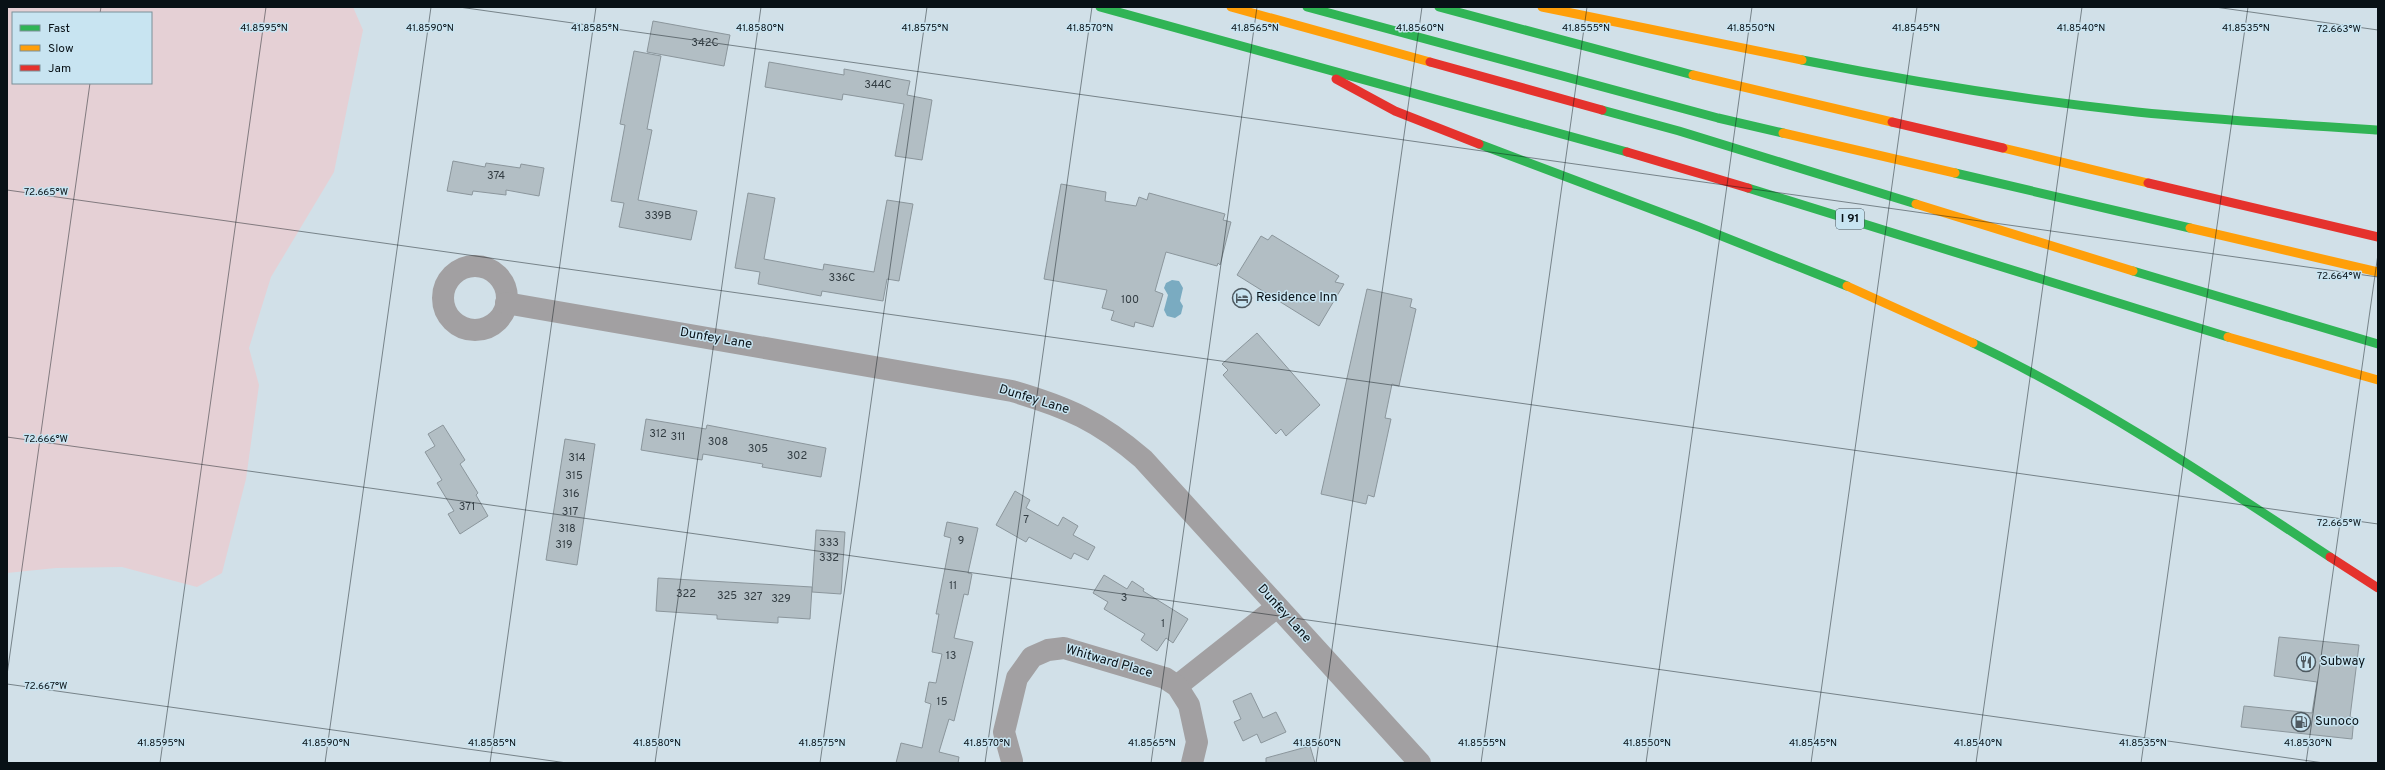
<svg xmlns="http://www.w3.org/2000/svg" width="2385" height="770" font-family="Overpass,sans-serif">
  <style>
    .green { fill: #e5d0d5; fill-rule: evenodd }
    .water { fill: #7aabc1 }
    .building { fill: #b2bec4; stroke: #8b969c }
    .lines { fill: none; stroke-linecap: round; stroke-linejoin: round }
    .street { stroke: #a2a0a2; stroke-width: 22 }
    .fast { stroke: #30b455; stroke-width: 9 }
    .slow { stroke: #ff9f0a; stroke-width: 9 }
    .jam { stroke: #e5322d; stroke-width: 9 }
    .ticks { fill: none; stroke: #081116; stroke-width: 1; stroke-opacity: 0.45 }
    .labels { text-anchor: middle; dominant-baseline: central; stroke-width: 3; stroke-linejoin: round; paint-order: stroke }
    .number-label { font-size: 11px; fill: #323c42 }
    .shield { fill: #c8e4f1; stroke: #425058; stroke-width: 1 }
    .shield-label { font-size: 12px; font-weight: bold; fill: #081116 }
    .poi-label { font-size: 13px; fill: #081116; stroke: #c8e4f1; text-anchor: start }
    .street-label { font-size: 13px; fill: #081116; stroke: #c8e4f1 }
    .ticks-label { font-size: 10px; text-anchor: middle; fill: #081116; stroke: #c8e4f1; stroke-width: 3; stroke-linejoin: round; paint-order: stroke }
  </style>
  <rect width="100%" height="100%" fill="#d1e0e8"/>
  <path class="green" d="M7,7H353L363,30L334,172L271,277L249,348L259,385L246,479L222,573L197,587L122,567L56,568L7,573ZM13,13H151V83H13Z"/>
  <path class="water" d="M1172,280L1179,281L1183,288L1180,301L1183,306L1181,314L1175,318L1167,316L1164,310L1168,295L1164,288L1166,283Z"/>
  <g class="building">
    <path d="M653,21L730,35L724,66L647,52Z"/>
    <path d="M634,51L661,56L647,129L652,130L638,200L697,211L691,240L619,227L624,203L611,201L625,125L620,124Z"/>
    <path d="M769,62L844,75V69L910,81L907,95L932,100L922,160L895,156L904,104L843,94L842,100L765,87Z"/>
    <path d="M453,161L485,167L486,163L520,168L521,164L544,168L539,196L506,190V195L473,191L472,195L447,191Z"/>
    <path d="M1061,184L1106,192L1105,201L1136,206L1139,197L1147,200L1149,193L1225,214L1223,220L1231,222L1220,265L1218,263L1217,266L1166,252L1155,291L1163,294L1153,327L1135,322L1134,327L1111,320L1114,311L1102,308L1107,290L1044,279Z"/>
    <path d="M748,193L775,198L764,259L823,270L824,264L874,272L887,200L913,204L899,281L887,279L883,301L822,291L821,296L758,284L760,272L735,268Z"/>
    <path d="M1272,235L1339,276L1335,282L1344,284L1319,326L1237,275L1261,236L1268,240Z"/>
    <path d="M1367,289L1412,299L1410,307L1416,309L1399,386L1392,384L1385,418L1391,419L1374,497L1368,495L1366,504L1321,494Z"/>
    <path d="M1257,333L1320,405L1286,436L1281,429L1276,434L1223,375L1228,370L1222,364Z"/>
    <path d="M646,419L706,429L707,425L826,448L821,477L762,467L763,464L703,454L702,460L641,450Z"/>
    <path d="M443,425L465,460L460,464L478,493L476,495L488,516L460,534L448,514L454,511L437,483L442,480L425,452L435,446L428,434Z"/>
    <path d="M565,439L595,444L577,565L546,560Z"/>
    <path d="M1015,491L1030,500L1026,508L1058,526L1063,517L1078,526L1073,535L1095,547L1088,560L1074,553L1071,559L1029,537L1026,542L996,525Z"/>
    <path d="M947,522L978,528L968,573L972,574L968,595L964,594L954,638L973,642L954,721L949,719L939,752L959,757L958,763H896L901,743L922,748L931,704L925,702L929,682L936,683L942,654L932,652L939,614H936L951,538L944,536Z"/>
    <path d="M816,530L845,532L841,594L812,592Z"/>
    <path d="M1104,575L1127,589L1132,581L1144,589L1143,591L1188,619L1173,643L1166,638L1157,651L1141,640L1145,634L1104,609L1108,602L1093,593Z"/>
    <path d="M658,578L812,587L810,619L778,617V623L717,619V615L656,611Z"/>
    <path d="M2279,637L2359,645L2350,717L2354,718L2352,739L2241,727L2244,706L2312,713L2317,682L2274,676Z"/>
    <path d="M1251,693L1263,718L1276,712L1286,732L1261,743L1257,734L1243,741L1234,722L1241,719L1233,701Z"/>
    <path d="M1310,746L1315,763H1266V758Z"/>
  </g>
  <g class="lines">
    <g class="street">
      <circle cx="475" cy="298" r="32"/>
      <path d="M506,303L1012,391C1067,407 1099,421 1143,459L1420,763"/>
      <path d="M1177,686L1277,607"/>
      <path d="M1012,761L1004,732L1017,678L1032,657L1048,650L1064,648L1165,678L1177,686L1189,705L1197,742L1192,763"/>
    </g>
    <g class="fast">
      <path d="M1100,7L1627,152"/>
      <path d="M1307,7L1718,118L1783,133"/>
      <path d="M1439,7L1693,75"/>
      <path d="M1802,60C1913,82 2025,100 2137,112C2217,120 2298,125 2378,130"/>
      <path d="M1602,110L1679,131L1916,204"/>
      <path d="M1479,144L1699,227L1847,286"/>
      <path d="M1955,173L2190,228"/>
      <path d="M1748,188L2228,337"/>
      <path d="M2133,271L2378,344"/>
      <path d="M1973,343C2099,403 2215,481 2330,557"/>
    </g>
    <g class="slow">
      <path d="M1231,7L1430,62"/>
      <path d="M1542,7L1802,60"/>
      <path d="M1693,75L1892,122"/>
      <path d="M1783,133L1955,173"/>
      <path d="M2003,148L2148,183"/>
      <path d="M1916,204L2133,271"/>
      <path d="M2190,228L2378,272"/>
      <path d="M1847,286L1973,343"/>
      <path d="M2228,337L2378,380"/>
    </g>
    <g class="jam">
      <path d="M1430,62L1602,110"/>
      <path d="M1336,79L1395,111L1479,144"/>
      <path d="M1892,122L2003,148"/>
      <path d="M1627,152L1748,188"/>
      <path d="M2148,183L2378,237"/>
      <path d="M2330,557L2378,588"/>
    </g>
  </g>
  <path class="ticks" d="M459,7L2378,277M2215,7L2378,30M100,13L101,7M7,190L2378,524M7,437L2324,763M7,675L90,83M7,684L567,763M160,763L266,7M325,763L431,7M490,763L596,7M655,763L761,7M820,763L927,7M985,763L1092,7M1151,763L1257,7M1316,763L1422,7M1481,763L1587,7M1646,763L1752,7M1811,763L1917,7M1976,763L2082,7M2141,763L2248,7M2306,763L2378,254"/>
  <defs>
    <symbol id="hotel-ring" viewBox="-11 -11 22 22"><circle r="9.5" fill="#c8e4f1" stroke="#4e5960" stroke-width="1.5"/><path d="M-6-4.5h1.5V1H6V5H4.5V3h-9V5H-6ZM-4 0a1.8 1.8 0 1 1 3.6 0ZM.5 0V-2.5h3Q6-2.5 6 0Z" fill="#4e5960"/></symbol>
    <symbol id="restaurant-ring" viewBox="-11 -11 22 22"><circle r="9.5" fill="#c8e4f1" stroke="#4e5960" stroke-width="1.5"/><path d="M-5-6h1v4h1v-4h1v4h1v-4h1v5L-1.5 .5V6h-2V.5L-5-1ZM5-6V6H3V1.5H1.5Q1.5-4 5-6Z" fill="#4e5960"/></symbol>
    <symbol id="fuel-ring" viewBox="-11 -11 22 22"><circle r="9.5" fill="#c8e4f1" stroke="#4e5960" stroke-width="1.5"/><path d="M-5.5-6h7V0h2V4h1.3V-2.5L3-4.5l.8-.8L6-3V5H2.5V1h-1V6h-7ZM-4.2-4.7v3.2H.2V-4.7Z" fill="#4e5960"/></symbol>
  </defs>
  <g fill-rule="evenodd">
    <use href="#hotel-ring" x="1231" y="287" width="22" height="22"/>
    <use href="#restaurant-ring" x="2295" y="651" width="22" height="22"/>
    <use href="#fuel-ring" x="2290" y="711" width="22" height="22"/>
  </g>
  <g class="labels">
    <g class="number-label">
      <text x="705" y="43">342C</text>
      <text x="878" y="85">344C</text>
      <text x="496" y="176">374</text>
      <text x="658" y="216">339B</text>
      <text x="842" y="278">336C</text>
      <text x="1130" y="300">100</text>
      <text x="658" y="434">312</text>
      <text x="678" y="437">311</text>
      <text x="718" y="442">308</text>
      <text x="758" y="449">305</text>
      <text x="797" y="456">302</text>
      <text x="577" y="458">314</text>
      <text x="574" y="476">315</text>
      <text x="571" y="494">316</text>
      <text x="467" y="507">371</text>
      <text x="570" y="512">317</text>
      <text x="1026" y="520">7</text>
      <text x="567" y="529">318</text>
      <text x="961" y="541">9</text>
      <text x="829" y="543">333</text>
      <text x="564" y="545">319</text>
      <text x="829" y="558">332</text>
      <text x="953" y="586">11</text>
      <text x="686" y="594">322</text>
      <text x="727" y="596">325</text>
      <text x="753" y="597">327</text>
      <text x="1124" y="598">3</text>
      <text x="781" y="599">329</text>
      <text x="1163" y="624">1</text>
      <text x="951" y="656">13</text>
      <text x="942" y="702">15</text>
    </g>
    <rect class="shield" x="1836" y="209" width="28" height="20" rx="3"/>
    <g class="shield-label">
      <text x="1850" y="219">I 91</text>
    </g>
    <g class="poi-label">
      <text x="1256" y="298">Residence Inn</text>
      <text x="2320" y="662">Subway</text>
      <text x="2315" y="722">Sunoco</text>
    </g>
    <g class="street-label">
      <text transform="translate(716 339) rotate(10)">Dunfey Lane</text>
      <text transform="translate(1034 400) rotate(17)">Dunfey Lane</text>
      <text transform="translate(1284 614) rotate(48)">Dunfey Lane</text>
      <text transform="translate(1109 662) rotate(16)">Whitward Place</text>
    </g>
  </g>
  <g class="ticks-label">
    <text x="264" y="31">41.8595°N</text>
    <text x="430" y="31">41.8590°N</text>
    <text x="595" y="31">41.8585°N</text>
    <text x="760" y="31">41.8580°N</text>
    <text x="925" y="31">41.8575°N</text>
    <text x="1090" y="31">41.8570°N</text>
    <text x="1255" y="31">41.8565°N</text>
    <text x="1420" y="31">41.8560°N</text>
    <text x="1586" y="31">41.8555°N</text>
    <text x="1751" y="31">41.8550°N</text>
    <text x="1916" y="31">41.8545°N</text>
    <text x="2081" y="31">41.8540°N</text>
    <text x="2246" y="31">41.8535°N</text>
    <text x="2339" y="32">72.663°W</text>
    <text x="46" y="195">72.665°W</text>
    <text x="2339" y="279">72.664°W</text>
    <text x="46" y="442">72.666°W</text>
    <text x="2339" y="526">72.665°W</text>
    <text x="46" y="689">72.667°W</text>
    <text x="161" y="746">41.8595°N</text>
    <text x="326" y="746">41.8590°N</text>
    <text x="492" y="746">41.8585°N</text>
    <text x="657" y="746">41.8580°N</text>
    <text x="822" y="746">41.8575°N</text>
    <text x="987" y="746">41.8570°N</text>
    <text x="1152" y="746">41.8565°N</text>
    <text x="1317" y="746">41.8560°N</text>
    <text x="1482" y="746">41.8555°N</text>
    <text x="1647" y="746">41.8550°N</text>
    <text x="1813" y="746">41.8545°N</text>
    <text x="1978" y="746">41.8540°N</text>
    <text x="2143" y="746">41.8535°N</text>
    <text x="2308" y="746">41.8530°N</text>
  </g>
  <rect width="2385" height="770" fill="none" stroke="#081116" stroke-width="16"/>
  <rect x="12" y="12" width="140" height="72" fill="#c8e4f1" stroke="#7b9099"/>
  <rect x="20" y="25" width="20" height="6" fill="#30b455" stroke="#7b9099"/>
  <text x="48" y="32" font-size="12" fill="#081116">Fast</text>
  <rect x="20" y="45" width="20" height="6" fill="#ff9f0a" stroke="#7b9099"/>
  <text x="48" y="52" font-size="12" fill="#081116">Slow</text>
  <rect x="20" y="65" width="20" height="6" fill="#e5322d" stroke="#7b9099"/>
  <text x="48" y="72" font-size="12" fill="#081116">Jam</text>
</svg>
